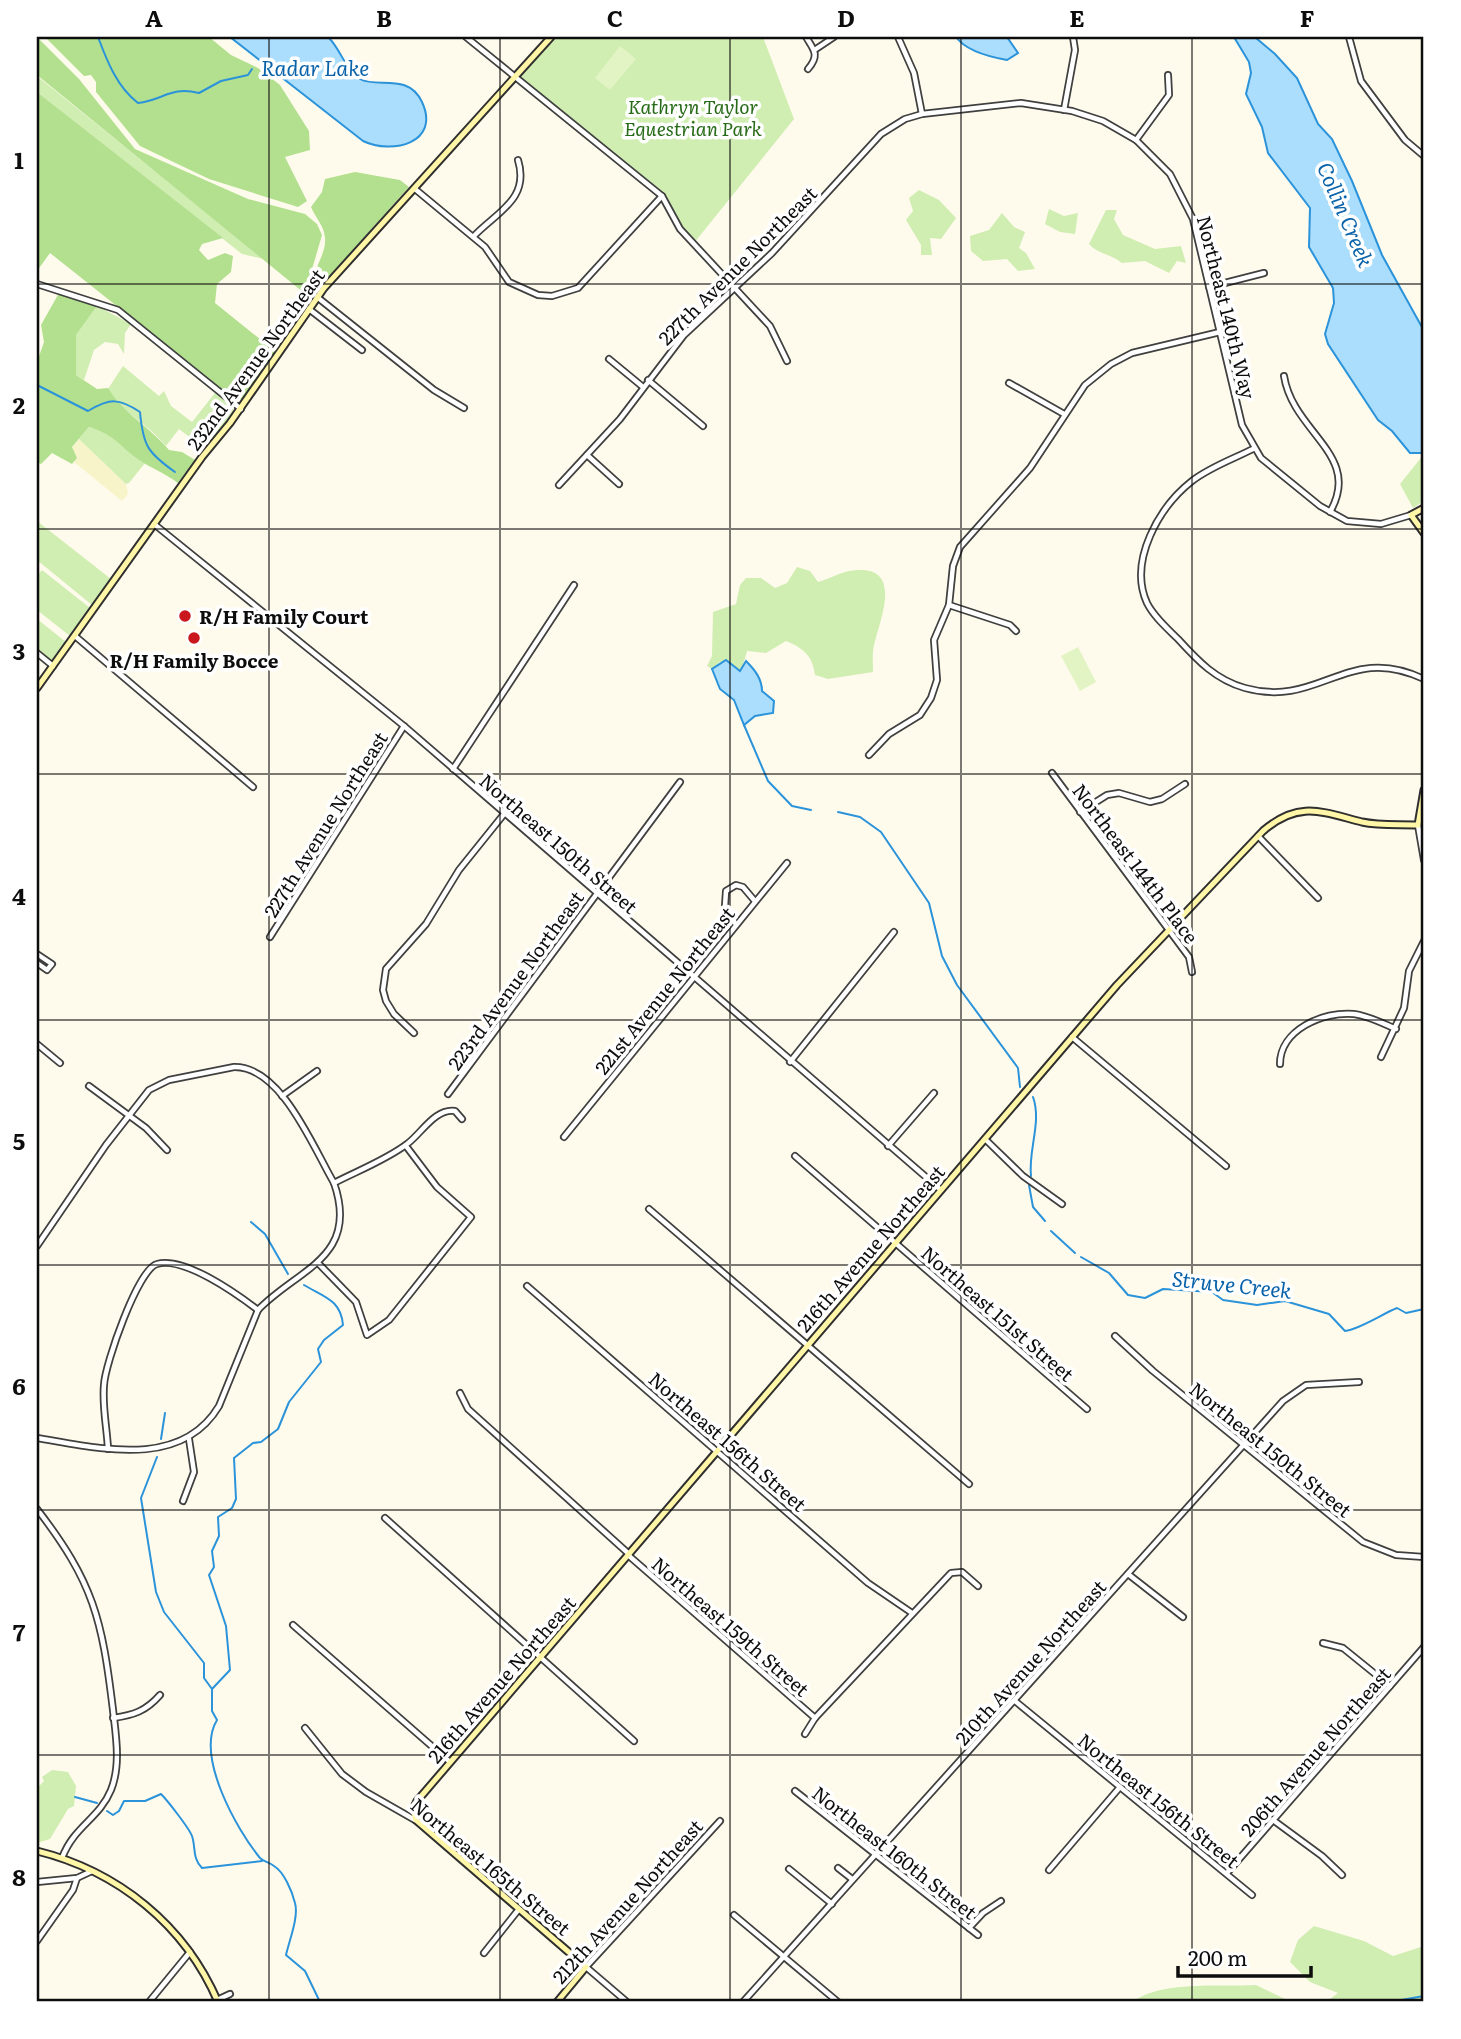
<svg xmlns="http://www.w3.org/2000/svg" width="1461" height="2039" font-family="Literata,serif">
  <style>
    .farmland { fill: #f8f4c9 }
    .green { fill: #d0edb2 }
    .forest { fill: #b3e08f }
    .pitch { fill: #e3f4c4 }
    .water { fill: #abddfc; stroke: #2b93da; stroke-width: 2 }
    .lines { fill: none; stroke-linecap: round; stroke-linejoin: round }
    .stream { stroke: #2b93da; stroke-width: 2 }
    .street-casing { stroke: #404040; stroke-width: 8 }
    .secondary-casing { stroke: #2f2f2f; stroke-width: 9 }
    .street { stroke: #fff; stroke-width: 4.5 }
    .secondary { stroke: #fff6a7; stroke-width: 5 }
    .grid { fill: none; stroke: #0d0d0d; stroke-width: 2; stroke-opacity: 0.55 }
    .poi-dot { fill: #ca171e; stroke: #fff; stroke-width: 2.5 }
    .labels { text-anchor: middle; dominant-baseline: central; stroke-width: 7; stroke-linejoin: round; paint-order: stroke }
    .park-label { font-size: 19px; font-style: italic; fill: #276a17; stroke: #fff }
    .street-label { font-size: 19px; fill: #0d0d0d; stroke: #fff }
    .poi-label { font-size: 19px; font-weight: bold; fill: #0d0d0d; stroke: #fff; text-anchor: start }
    .water-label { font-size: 21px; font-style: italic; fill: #0a63aa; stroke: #fff }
    .neatline { fill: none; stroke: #0d0d0d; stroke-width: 2.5 }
    .grid-label { font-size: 23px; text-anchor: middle; font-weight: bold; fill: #0d0d0d }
  </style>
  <rect width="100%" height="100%" fill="#fffbec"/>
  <path class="farmland" d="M79,439L126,484L128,494L122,501L74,462L77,458L72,448Z"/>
  <g class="green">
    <path d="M551,37H763L794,119L694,243L680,229L662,196L515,79Z"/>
    <path d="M37,76L264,259L242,254L37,92Z"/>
    <path d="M919,190L939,200L956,218L941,239L930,238L932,255H921V245L906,220L913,211L909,198Z"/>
    <path d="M1049,209L1064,216L1078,213L1075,234L1060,232L1045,224Z"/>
    <path d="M1106,210H1117L1114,219L1123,235L1155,249L1181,246L1186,263L1177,261L1169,273L1145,261L1122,263C1111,254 1098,254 1089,244Z"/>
    <path d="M1002,213L1014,227L1025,232L1019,248L1026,253L1035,269L1018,271L1007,259L983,261L971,251L970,236L989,230Z"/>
    <path d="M97,306L131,324L125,333L124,354L118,344L105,342L94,350L84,380L76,375V335Z"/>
    <path d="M123,366L159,396L164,391L171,406L192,422L215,393L233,407V414L214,438L201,428L192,439L179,429L166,446C148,424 122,412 108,389Z"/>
    <path d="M89,427L109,432L145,463L129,483L126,484L79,439Z"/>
    <path d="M1424,454V501L1413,508L1400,484Z"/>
    <path d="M37,521L111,579L92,605L37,560Z"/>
    <path d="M797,567L810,571L818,582C829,579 839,573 849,571C905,562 881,616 874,645C872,653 873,663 873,672L828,679L815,675C813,656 803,648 786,641L766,653L747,651L741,672L720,662L712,669L707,666L712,656L713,612L736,604L740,585L746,578H761L775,588L787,583Z"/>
    <path d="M42,570L90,608L70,636L37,610V576Z"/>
    <path d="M37,619L66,642L51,661L37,650Z"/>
    <path d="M52,1770L68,1772L76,1786L74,1806L68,1809L50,1839L37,1843V1788L44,1781L42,1777Z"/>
    <path d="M1314,1926L1364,1941L1393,1956L1424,1946V2002H1326L1338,1993L1310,1982L1290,1962L1298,1940Z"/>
    <path d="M1256,1985L1291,2002H1133C1159,1980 1223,1987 1256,1985Z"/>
  </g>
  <g class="forest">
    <path d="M37,37L79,79L135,149L248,199L305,214L317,224L322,235L308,283L309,297L37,75Z"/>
    <path d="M45,37H209L231,55L258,68L280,85L309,131L310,150L285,157L307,201L298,207L209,179L140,146L96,92V82L91,75L84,76Z"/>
    <path d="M37,92L223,238L202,244L199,250L208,260L225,253L233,256L231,272L217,284L215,303L276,352L243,399L235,400L50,253L37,271Z"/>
    <path d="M355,172L400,180L409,187L318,289L314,288C309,273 327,255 325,238C324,225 316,219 311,207L322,192L325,179Z"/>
    <path d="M59,293L97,306L76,335V375L97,389L108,388C123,413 150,427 169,450L182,452L195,460L178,483C165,473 148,467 135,457C117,443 113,434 89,427L72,447L77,458L72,464L52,453L41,464L37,462V362L44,342L41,325Z"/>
  </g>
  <g class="pitch">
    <path d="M620,46L636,59L610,90L595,78Z"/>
    <path d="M1078,647L1096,682L1080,691L1061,656Z"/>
  </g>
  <g class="water">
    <path d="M230,37H328C341,49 345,70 360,79C377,89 408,72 422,102C441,143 392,155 363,141Z"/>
    <path d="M956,37H1007L1018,53L1007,60C990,57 966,51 956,37Z"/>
    <path d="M1234,37L1256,38L1275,54L1297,78L1318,124L1332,139L1352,181L1382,255L1423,329L1424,453H1410L1392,431L1378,420L1328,344L1325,334L1334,303L1333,288L1309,247L1310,208L1268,153L1262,127L1246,94L1251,73L1249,62Z"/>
    <path d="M726,660L740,671L746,661C755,670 762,679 762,691L774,701L773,713L755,716L744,725L734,700L720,689L712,669Z"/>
  </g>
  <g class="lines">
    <g class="stream">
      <path d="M98,37C107,61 117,87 138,103C164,100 170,86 199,93L221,81L248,75L252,69"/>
      <path d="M37,385L88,411C110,398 119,398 140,412C143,446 148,453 175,472"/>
      <path d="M744,725L768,781L792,806L811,810"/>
      <path d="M838,812L860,817L881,832L929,903L942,956L957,985L1018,1068L1020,1087"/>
      <path d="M1031,1176C1028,1150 1042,1122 1033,1097"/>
      <path d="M1029,1185L1033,1207L1045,1221"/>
      <path d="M251,1222L265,1234L288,1274"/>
      <path d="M1051,1231L1075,1253"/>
      <path d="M1081,1257L1109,1273L1128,1295L1145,1298L1163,1289L1212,1292L1223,1300L1257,1305L1285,1301L1329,1314L1345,1331C1360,1329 1382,1314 1397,1308L1406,1313L1424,1309"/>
      <path d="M304,1285C324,1297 341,1300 343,1325L324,1340L318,1349L321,1362L289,1402L278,1429L261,1442L253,1443L234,1458L236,1499L232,1508L218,1517L219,1536L212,1551L214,1567L209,1575L226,1626L230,1670L212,1689V1711L217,1720C195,1756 237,1830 260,1858C264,1862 269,1862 274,1866C284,1872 292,1891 295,1903C299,1917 289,1941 286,1955L305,1971L320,2002"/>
      <path d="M161,1439L165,1413"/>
      <path d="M157,1457L141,1498L156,1592L164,1612L204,1663V1678L212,1689"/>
      <path d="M75,1797L97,1803"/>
      <path d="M107,1811L113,1815L119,1811L124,1801H145L161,1794C167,1800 189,1828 192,1836C196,1848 192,1858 202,1868L262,1861"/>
      <path d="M1150,2002L1163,2000L1174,2002"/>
      <path d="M1390,2002L1424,1996"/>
    </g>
    <defs>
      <g id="street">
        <path d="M466,37L662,196L680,229L770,326L787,361"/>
        <path d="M806,37C814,50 820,55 808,69"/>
        <path d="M898,37L914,73L922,114"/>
        <path d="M1349,37L1361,81L1405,140L1424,156"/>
        <path d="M816,49L834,37"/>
        <path d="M1064,110L1075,50L1073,37"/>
        <path d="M1136,140L1169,95L1168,75"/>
        <path d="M415,189L485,247L509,282L538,295L552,296L578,288L662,196"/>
        <path d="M474,236C497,212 530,199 518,160"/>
        <path d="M37,284L118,310L241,409"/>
        <path d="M1209,287L1264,273"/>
        <path d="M317,297L434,390L464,408"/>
        <path d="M309,309L362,350"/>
        <path d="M609,359L643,387"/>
        <path d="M1284,376C1293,433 1363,455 1330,512"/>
        <path d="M648,380L703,426"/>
        <path d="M1009,383L1064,414"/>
        <path d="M1253,449C1233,459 1210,467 1192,481C1159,507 1128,561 1147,603C1154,617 1167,628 1178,639C1198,661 1216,680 1245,688C1320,709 1347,642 1424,679"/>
        <path d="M587,455L619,484"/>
        <path d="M559,485L620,419L684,335L772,253L881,134L905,119L922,114L1021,103L1072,111L1103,121L1136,140L1170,174L1193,219L1242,425L1261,458L1320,506L1347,521L1381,524L1411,515"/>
        <path d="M154,524L404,726L941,1190"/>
        <path d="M949,605L1010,625L1016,631"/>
        <path d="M75,636L253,787"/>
        <path d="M37,653L53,666"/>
        <path d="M869,755L889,734L920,715L931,698L937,680L934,640L949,605L953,566L960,547L1030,468L1085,385L1111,364L1132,353L1220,332"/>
        <path d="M453,769L574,585"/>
        <path d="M1052,773L1189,957L1192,972"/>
        <path d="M1080,812L1107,795L1119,793L1150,802L1162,799L1185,784"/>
        <path d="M1418,825L1424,860"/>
        <path d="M1258,836L1318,898"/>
        <path d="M735,923L725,906L726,891L736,885L743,887L754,900"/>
        <path d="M270,937L404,726"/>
        <path d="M37,954L52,964L47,970L37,963"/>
        <path d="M414,1033L394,1014L386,1001L383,990L386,969L426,924L459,870L504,814"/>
        <path d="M1072,1037L1226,1166"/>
        <path d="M37,1044L60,1063"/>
        <path d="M1381,1057L1404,1008L1409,971L1424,941"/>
        <path d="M790,1062L894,932"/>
        <path d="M1280,1064C1280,1030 1323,1011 1354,1014C1369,1016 1382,1023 1396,1029"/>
        <path d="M89,1086L146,1128L167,1150"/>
        <path d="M448,1094L680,782"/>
        <path d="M282,1096L317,1071"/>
        <path d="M564,1137L787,863"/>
        <path d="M985,1139L1023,1176L1062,1204"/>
        <path d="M888,1146L934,1093"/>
        <path d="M795,1156L1087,1409"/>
        <path d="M649,1209L969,1484"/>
        <path d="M37,1246L106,1145L149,1090L169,1080L234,1067C281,1066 313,1147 334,1183"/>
        <path d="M319,1264L356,1302L367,1335L389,1320L471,1217L437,1187L406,1146"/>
        <path d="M527,1286L868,1583L912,1613"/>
        <path d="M1115,1336L1153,1371L1363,1542L1396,1555L1424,1557"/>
        <path d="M460,1393L468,1409L629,1554"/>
        <path d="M37,1438C98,1448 181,1470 219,1406L258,1310C297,1269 360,1258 334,1183C357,1171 386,1160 407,1144C421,1134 435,1108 455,1111L462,1119"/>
        <path d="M108,1449C107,1428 102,1406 104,1385C105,1364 138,1269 157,1264C184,1256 237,1294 258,1310"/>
        <path d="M183,1501L194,1472L189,1439"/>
        <path d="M37,1509C94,1583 102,1619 113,1710C116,1736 121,1765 111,1790C99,1819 74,1826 62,1858"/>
        <path d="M385,1518L634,1741"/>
        <path d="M628,1555L815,1718"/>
        <path d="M1128,1574L1183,1617"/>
        <path d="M293,1625L450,1762"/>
        <path d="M1323,1643L1343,1648L1390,1686"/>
        <path d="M1015,1701L1252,1895"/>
        <path d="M113,1718C134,1715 146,1711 160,1695"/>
        <path d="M305,1728L342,1774L366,1792L415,1820"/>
        <path d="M805,1734L815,1718L951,1573L962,1572L978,1586"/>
        <path d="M795,1791L978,1935"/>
        <path d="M1273,1820L1322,1856L1342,1875"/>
        <path d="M838,1868L852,1879"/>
        <path d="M789,1869L832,1904"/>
        <path d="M1049,1870L1120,1787"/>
        <path d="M1227,1873L1424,1647"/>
        <path d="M37,1882L77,1878L92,1871"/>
        <path d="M734,1915L838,2002"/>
        <path d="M969,1928L983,1913L1001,1901"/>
        <path d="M37,1941L73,1890L77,1878"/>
        <path d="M484,1953L519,1909"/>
        <path d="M217,2000L230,1994"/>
        <path d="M149,2002L190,1952"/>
        <path d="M627,2002L586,1967L720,1821"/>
        <path d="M743,2002L1283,1401L1306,1385L1359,1382"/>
      </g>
      <g id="secondary">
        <path d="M1424,508L1411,515L1424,533"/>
        <path d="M37,688L202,457L230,423L324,288L551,37"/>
        <path d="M37,1851C118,1871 185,1925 218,2002"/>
        <path d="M557,2002L586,1967L416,1820L413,1809L417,1801L1117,985L1263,831C1299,800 1322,812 1362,822C1380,826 1400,824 1418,825L1424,790"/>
      </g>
    </defs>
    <use href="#street" class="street-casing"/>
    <use href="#secondary" class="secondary-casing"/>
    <use href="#street" class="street"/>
    <use href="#secondary" class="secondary"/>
  </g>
  <path class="grid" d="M269,37V2002M500,37V2002M730,37V2002M961,37V2002M1192,37V2002M37,284H1424M37,529H1424M37,774H1424M37,1020H1424M37,1265H1424M37,1510H1424M37,1755H1424"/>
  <g class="poi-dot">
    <circle cx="185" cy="616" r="7"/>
    <circle cx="194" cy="638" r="7"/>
  </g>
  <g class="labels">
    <g class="park-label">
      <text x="693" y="106">Kathryn Taylor<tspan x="693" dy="22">Equestrian Park</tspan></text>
    </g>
    <g class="street-label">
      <text transform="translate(737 265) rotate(-45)">227th Avenue Northeast</text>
      <text transform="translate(1227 307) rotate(76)">Northeast 140th Way</text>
      <text transform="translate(255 359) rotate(-54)">232nd Avenue Northeast</text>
      <text transform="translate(325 824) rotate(-58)">227th Avenue Northeast</text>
      <text transform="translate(559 843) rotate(41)">Northeast 150th Street</text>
      <text transform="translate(1136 863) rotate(53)">Northeast 144th Place</text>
      <text transform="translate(515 980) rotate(-54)">223rd Avenue Northeast</text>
      <text transform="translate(664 990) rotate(-51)">221st Avenue Northeast</text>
      <text transform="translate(870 1248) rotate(-49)">216th Avenue Northeast</text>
      <text transform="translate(998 1313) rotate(41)">Northeast 151st Street</text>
      <text transform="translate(728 1441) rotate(41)">Northeast 156th Street</text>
      <text transform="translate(1271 1449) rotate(39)">Northeast 150th Street</text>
      <text transform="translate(731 1626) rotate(41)">Northeast 159th Street</text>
      <text transform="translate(1030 1662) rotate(-48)">210th Avenue Northeast</text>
      <text transform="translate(501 1679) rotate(-49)">216th Avenue Northeast</text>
      <text transform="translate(1315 1751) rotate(-49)">206th Avenue Northeast</text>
      <text transform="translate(1159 1800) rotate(39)">Northeast 156th Street</text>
      <text transform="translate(895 1852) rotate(38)">Northeast 160th Street</text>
      <text transform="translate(491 1866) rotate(40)">Northeast 165th Street</text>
      <text transform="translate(627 1901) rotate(-48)">212th Avenue Northeast</text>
    </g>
    <g class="poi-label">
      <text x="199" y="616">R/H Family Court</text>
      <text x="194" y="660" text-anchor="middle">R/H Family Bocce</text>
    </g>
    <g class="water-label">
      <text x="315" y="66">Radar Lake</text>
      <text transform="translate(1347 214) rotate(67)">Collin Creek</text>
      <text transform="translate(1232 1283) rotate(6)">Struve Creek</text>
    </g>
  </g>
  <rect width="1461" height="2039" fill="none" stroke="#ffffff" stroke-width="77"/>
  <path d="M1178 1966v10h133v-10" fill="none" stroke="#0d0d0d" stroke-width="3.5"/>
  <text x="1188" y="1966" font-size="21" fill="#0d0d0d" stroke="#ffffff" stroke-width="5" paint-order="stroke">200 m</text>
  <rect x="38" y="38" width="1384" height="1962" class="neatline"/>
  <g class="grid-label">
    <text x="154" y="27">A</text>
    <text x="384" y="27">B</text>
    <text x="615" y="27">C</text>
    <text x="846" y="27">D</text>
    <text x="1077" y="27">E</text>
    <text x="1307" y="27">F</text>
    <text x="19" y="169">1</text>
    <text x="19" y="414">2</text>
    <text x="19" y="660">3</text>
    <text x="19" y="905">4</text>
    <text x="19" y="1150">5</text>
    <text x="19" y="1395">6</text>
    <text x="19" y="1641">7</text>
    <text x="19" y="1886">8</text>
  </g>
</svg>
